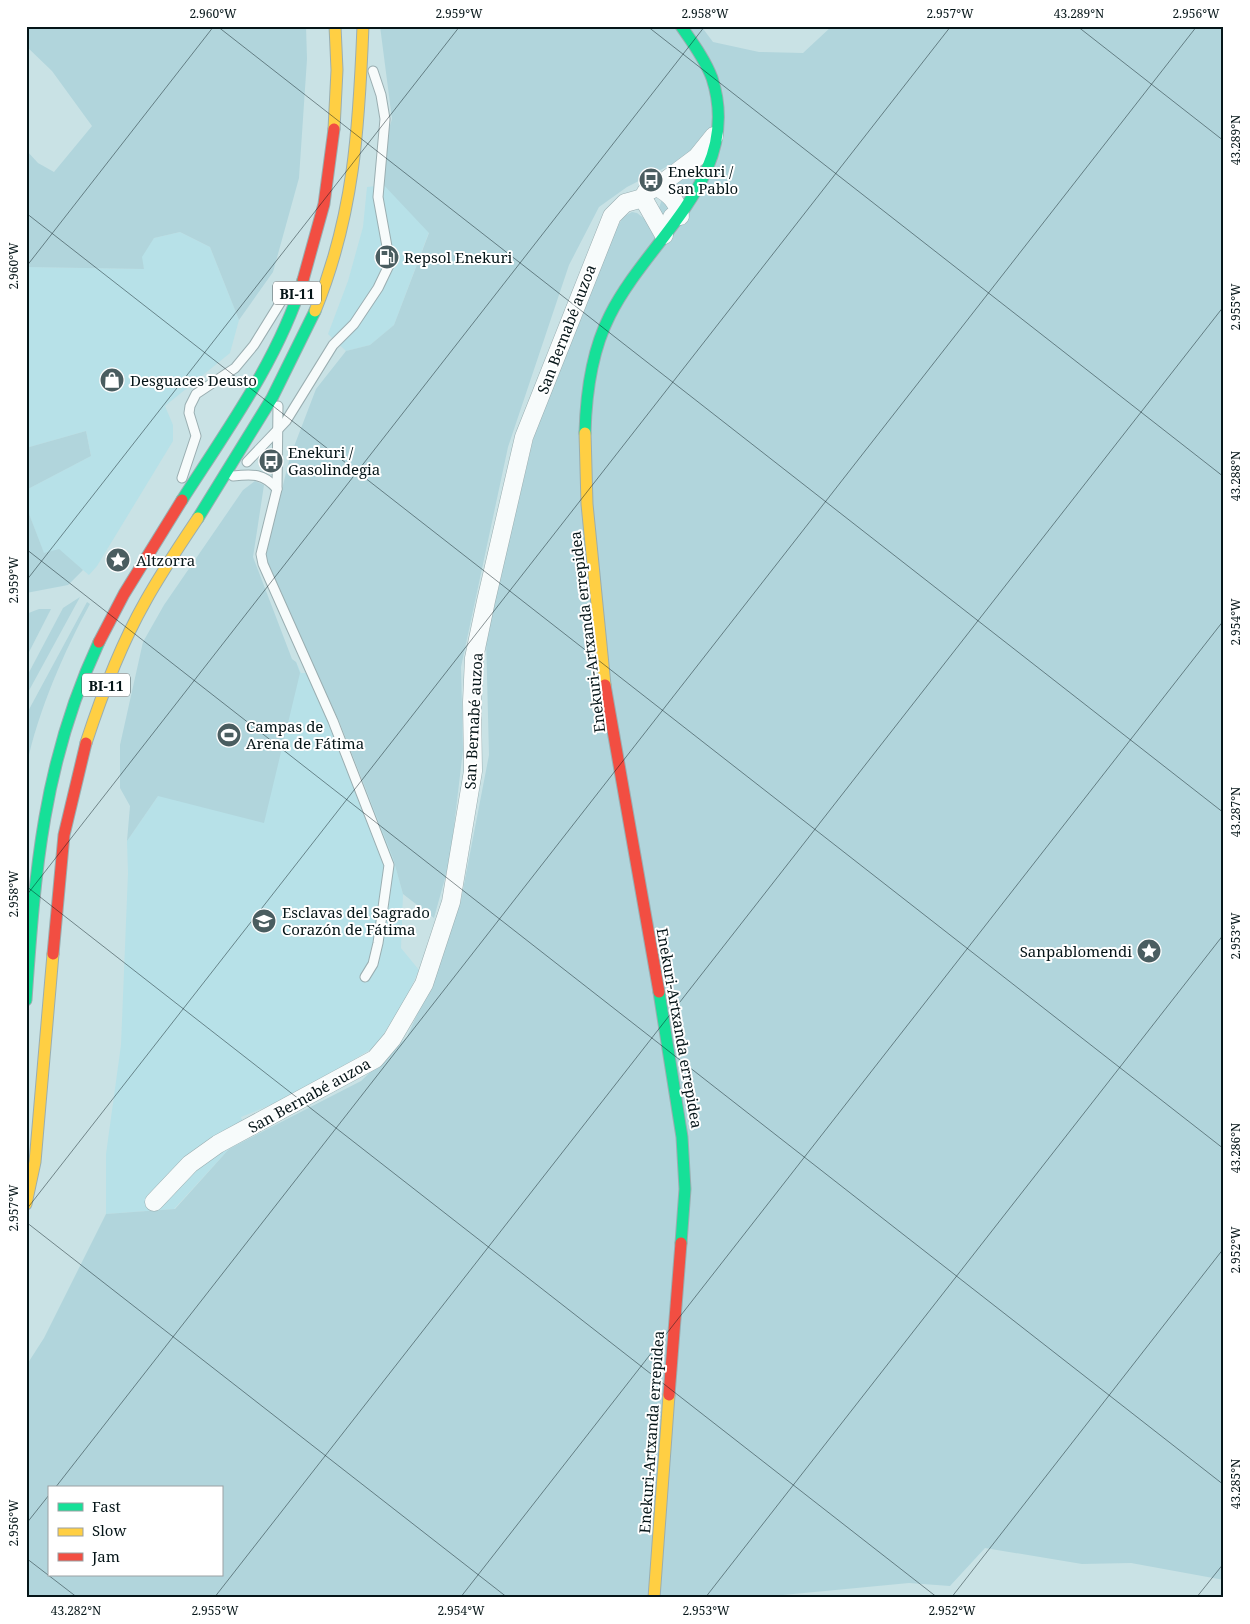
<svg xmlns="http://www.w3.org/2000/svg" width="1250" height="1624" font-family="'Noto Serif',serif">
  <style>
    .built { fill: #b7e1e8 }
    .green { fill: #b1d5dc; fill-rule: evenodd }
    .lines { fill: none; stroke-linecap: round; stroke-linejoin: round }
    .lane-casing { stroke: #9aaeb1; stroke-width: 11 }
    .street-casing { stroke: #9aaeb1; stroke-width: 19 }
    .fast-casing { stroke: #9aaeb1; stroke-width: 13 }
    .slow-casing { stroke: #9aaeb1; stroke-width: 13 }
    .jam-casing { stroke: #9aaeb1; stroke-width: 13 }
    .lane { stroke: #f7fbfb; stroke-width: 9 }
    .street { stroke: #f7fbfb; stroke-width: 18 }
    .fast { stroke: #16e098; stroke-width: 11 }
    .slow { stroke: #ffcf43; stroke-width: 11 }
    .jam { stroke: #f24e42; stroke-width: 11 }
    .ticks { fill: none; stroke: #051518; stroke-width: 1; stroke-opacity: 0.45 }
    .labels { text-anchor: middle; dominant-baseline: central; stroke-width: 4; stroke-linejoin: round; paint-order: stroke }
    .shield { fill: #fff; stroke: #505b5d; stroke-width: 1 }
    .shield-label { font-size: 14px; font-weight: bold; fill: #051518 }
    .poi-label { font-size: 15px; fill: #051518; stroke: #fff; text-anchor: start }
    .street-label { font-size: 15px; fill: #051518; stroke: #fff }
    .neatline { fill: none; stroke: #051518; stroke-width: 2 }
    .ticks-label { font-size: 12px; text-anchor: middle; fill: #051518 }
  </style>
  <rect width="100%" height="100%" fill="#c9e2e5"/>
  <g class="built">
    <path d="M385,185L429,232L394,325L370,345L346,351L328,334L348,281L363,227L367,187Z"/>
    <path d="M180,232L210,247L239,320L230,353L165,406L173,425V441L97,566L89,575L59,550L44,554L26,506V490L91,456L86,431L26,448V267L144,269L141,257L154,238Z"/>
    <path d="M296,662L301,673H315L373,807L393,858L403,894L401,948L419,970L405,1000L376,1046L295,1095L241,1117L249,1138L229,1149L174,1209L106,1214V1154L121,1045L128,873L127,841L158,796Z"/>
  </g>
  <g class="green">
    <path d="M26,26H306L307,59L299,178L273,272L239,320L210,247L180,232L154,238L142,257L144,269L26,267V150L38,163L54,172L92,126L52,71L26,46Z"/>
    <path d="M380,26H701L713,42L759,52L803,53L832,26H1224V1580L1131,1563L1082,1564L985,1548L950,1586L909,1583L751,1598H26V1366L44,1338L106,1214L175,1209L229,1149L361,1081L407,1037L441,961L461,900L489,755L486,637L535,432L606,248L623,217L632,212L637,213L646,220L652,229L674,163L627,187L599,207L569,265L508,447L461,667L463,750L450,860L434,918L403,894L393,858L339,721L273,584L265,557L290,457L316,389L346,351L370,345L394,325L429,233L380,181L383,147L392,119ZM49,1488H221V1575H49Z"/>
    <path d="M86,431L91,456L26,490V448Z"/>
    <path d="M255,481L264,485L253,557L292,659L296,662L300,673L264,823L158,796L127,841L130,806L120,788V745L143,642L164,605L243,490Z"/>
    <path d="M26,506L44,553L59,549L83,570L68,585L26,593Z"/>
    <path d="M80,597L26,696V678L63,608Z"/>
    <path d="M87,602L90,604C64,651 36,716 26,769V715Z"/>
    <path d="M39,609H51L26,658V614Z"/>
  </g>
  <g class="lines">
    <defs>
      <g id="lane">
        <path d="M278,406L277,489L261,554L263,564L333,721L389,865L378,943L373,964L365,977"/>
        <path d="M247,462L286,421L333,345L354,324L378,288L390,263L378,197L385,119L381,95L373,71"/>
        <path d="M233,476C252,474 264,473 277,489"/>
        <path d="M182,478L196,436L189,413L190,406L196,394L235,368L254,345L285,295"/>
      </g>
      <g id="street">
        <path d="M657,187C670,194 677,201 680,216L672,217"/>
        <path d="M664,235L643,198L646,192L657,187L697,157L714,136"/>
        <path d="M154,1202L190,1164L218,1144L375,1059L392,1039L424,984L451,902L473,771L472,702L474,658L486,601L524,437L612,216L625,203L643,198"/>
      </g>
      <g id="fast">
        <path d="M585,433C586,394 592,350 610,315C649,237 744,176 712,78C705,59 692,42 681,26"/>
        <path d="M182,500C227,430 278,360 303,280"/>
        <path d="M198,518L272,398L315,311"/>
        <path d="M659,992L682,1137L685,1189L681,1243"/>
        <path d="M26,1000C35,871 43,762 99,642"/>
      </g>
      <g id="slow">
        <path d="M334,129L337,70L335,26"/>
        <path d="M315,311C354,215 359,128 363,26"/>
        <path d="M585,433L587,504L605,685"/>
        <path d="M86,743C102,694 120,646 145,602C161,573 180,545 198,518"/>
        <path d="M26,1204L35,1162L53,954"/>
        <path d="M654,1598L669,1395"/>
      </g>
      <g id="jam">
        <path d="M303,280L324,204L334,129"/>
        <path d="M99,642L124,594L182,500"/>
        <path d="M605,685L659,992"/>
        <path d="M53,954L64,835L86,743"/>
        <path d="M669,1395L681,1243"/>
      </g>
    </defs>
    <use href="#lane" class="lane-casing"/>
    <use href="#street" class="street-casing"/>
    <use href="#fast" class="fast-casing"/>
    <use href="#slow" class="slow-casing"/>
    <use href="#jam" class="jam-casing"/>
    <use href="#lane" class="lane"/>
    <use href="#street" class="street"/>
    <use href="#fast" class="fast"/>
    <use href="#slow" class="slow"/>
    <use href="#jam" class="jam"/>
  </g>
  <path class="ticks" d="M217,26L1224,813M647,26L1224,477M1077,26L1224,141M26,213L1224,1149M26,267L214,26M26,549L1224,1485M26,581L460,26M26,886L938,1598M26,896L705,26M26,1210L951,26M26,1222L508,1598M55,1488L1197,26M26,1524L49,1495M26,1558L78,1598M214,1598L1224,306M460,1598L1224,620M705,1598L1224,934M951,1598L1224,1248M1196,1598L1224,1563"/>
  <defs>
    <symbol id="bus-disc" viewBox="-11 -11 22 22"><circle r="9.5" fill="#4a5d60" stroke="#fff"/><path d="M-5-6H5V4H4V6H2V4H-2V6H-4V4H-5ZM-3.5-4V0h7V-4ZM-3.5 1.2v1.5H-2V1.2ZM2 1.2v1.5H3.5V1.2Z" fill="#fff"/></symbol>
    <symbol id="fuel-disc" viewBox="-11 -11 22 22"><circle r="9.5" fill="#4a5d60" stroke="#fff"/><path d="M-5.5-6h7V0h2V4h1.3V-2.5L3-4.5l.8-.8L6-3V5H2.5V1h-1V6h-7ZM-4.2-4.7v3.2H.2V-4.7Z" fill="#fff"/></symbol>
    <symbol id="shop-disc" viewBox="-11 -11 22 22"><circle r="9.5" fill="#4a5d60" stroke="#fff"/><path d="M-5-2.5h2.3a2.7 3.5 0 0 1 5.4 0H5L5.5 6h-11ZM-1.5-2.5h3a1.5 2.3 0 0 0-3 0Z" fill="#fff"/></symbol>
    <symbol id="sight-disc" viewBox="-11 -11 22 22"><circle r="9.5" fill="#4a5d60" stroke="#fff"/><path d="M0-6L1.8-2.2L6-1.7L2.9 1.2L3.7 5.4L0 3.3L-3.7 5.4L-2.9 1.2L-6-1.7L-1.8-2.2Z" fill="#fff"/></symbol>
    <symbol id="stadium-disc" viewBox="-11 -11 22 22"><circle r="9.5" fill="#4a5d60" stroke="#fff"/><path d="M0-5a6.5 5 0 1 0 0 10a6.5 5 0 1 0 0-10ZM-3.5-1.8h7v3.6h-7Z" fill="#fff"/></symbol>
    <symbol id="school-disc" viewBox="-11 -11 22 22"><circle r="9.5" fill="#4a5d60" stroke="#fff"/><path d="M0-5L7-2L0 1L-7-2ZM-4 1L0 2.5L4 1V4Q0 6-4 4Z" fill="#fff"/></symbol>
  </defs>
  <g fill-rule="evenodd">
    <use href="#bus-disc" x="637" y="166" width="28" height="28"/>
    <use href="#fuel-disc" x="373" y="243" width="28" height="28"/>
    <use href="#shop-disc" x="98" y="366" width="28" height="28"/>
    <use href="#bus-disc" x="257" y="447" width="28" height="28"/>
    <use href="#sight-disc" x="104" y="546" width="28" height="28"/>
    <use href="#stadium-disc" x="215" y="721" width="28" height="28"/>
    <use href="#school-disc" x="250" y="907" width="28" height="28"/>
    <use href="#sight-disc" x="1135" y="937" width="28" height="28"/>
  </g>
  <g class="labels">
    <g class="shield">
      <rect x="273" y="281.5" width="48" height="23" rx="4"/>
      <rect x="82" y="673.5" width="48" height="23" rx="4"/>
    </g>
    <g class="shield-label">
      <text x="297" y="293">BI-11</text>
      <text x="106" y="685">BI-11</text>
    </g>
    <g class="poi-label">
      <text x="668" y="171">Enekuri /<tspan x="668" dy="17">San Pablo</tspan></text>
      <text x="404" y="257">Repsol Enekuri</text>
      <text x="130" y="380">Desguaces Deusto</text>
      <text x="288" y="452">Enekuri /<tspan x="288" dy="17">Gasolindegia</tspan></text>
      <text x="136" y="560">Altzorra</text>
      <text x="246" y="726">Campas de<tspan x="246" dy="17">Arena de Fátima</tspan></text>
      <text x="282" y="912">Esclavas del Sagrado<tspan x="282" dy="17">Corazón de Fátima</tspan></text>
      <text x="1132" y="951" text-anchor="end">Sanpablomendi</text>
    </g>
    <g class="street-label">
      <text transform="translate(566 329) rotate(-69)">San Bernabé auzoa</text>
      <text transform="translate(587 632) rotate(-97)">Enekuri-Artxanda errepidea</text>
      <text transform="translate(473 721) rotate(-87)">San Bernabé auzoa</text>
      <text transform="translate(680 1028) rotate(80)">Enekuri-Artxanda errepidea</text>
      <text transform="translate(309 1095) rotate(-29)">San Bernabé auzoa</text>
      <text transform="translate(651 1432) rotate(-86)">Enekuri-Artxanda errepidea</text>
    </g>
  </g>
  <rect width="1250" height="1624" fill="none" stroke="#ffffff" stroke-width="55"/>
  <rect x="48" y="1486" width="175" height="90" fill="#ffffff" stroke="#9ba1a3"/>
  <rect x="58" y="1503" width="25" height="8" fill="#16e098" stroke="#9ba1a3"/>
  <text x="92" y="1512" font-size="15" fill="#051518">Fast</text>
  <rect x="58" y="1528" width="25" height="8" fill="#ffcf43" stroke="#9ba1a3"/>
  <text x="92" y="1536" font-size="15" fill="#051518">Slow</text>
  <rect x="58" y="1553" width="25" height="8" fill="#f24e42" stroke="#9ba1a3"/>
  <text x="92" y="1562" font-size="15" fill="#051518">Jam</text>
  <rect x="28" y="28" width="1194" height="1568" class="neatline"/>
  <g class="ticks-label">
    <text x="213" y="18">2.960°W</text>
    <text x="459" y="18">2.959°W</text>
    <text x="705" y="18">2.958°W</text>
    <text x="950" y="18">2.957°W</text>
    <text x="1079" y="18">43.289°N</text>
    <text x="1196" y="18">2.956°W</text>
    <text transform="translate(1236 140) rotate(-90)" y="4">43.289°N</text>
    <text transform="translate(14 266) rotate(-90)" y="4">2.960°W</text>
    <text transform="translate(1236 307) rotate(-90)" y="4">2.955°W</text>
    <text transform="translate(1236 476) rotate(-90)" y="4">43.288°N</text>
    <text transform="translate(14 580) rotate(-90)" y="4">2.959°W</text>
    <text transform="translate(1236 622) rotate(-90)" y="4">2.954°W</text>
    <text transform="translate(1236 812) rotate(-90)" y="4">43.287°N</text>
    <text transform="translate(14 894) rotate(-90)" y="4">2.958°W</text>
    <text transform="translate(1236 936) rotate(-90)" y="4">2.953°W</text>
    <text transform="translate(1236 1148) rotate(-90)" y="4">43.286°N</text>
    <text transform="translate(14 1208) rotate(-90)" y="4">2.957°W</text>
    <text transform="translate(1236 1250) rotate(-90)" y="4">2.952°W</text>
    <text transform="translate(1236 1484) rotate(-90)" y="4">43.285°N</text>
    <text transform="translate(14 1523) rotate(-90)" y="4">2.956°W</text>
    <text x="76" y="1615">43.282°N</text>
    <text x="215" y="1615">2.955°W</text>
    <text x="461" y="1615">2.954°W</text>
    <text x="706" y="1615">2.953°W</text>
    <text x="952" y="1615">2.952°W</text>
  </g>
</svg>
